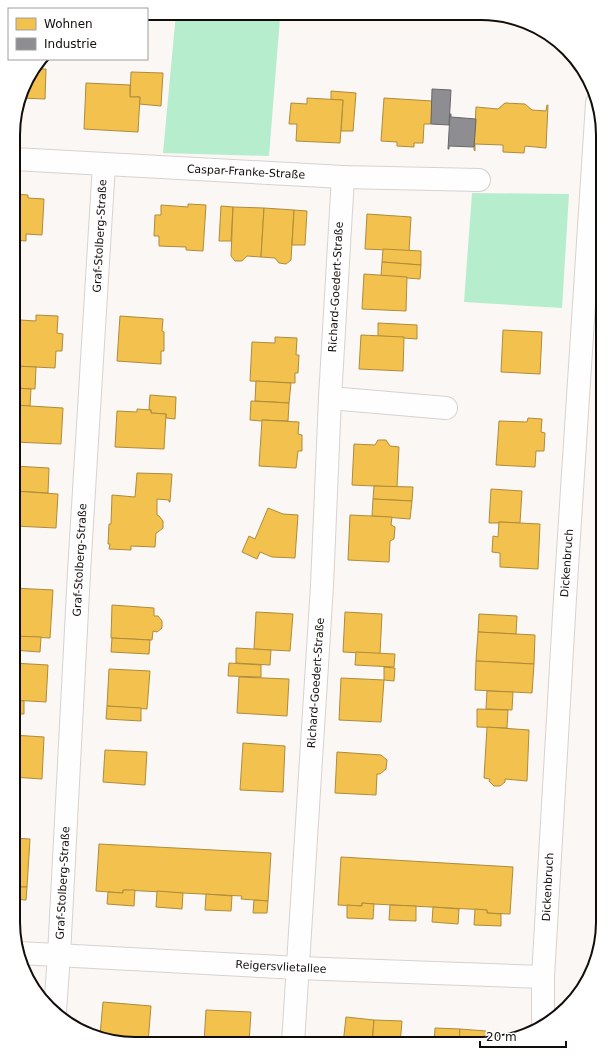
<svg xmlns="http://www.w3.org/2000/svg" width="616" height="1057" font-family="'DejaVu Sans',sans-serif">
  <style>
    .green { fill: #b6edcc }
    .homes { fill: #f2c14e; stroke: #af8b3a }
    .industry { fill: #8d8d92; stroke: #686769 }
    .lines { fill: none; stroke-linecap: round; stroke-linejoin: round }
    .street-casing { stroke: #d7d2cf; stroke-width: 24 }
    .street { stroke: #fefefe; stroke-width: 22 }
    .labels { text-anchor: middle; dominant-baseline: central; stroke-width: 4; stroke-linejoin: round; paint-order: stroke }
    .street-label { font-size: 11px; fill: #130d0a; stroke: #fff }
    .rim { fill: none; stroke: #130d0a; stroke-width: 2 }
  </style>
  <rect width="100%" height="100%" fill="#fbf7f5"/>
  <g class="green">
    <path d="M176,13H194L280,18L269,156L163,153Z"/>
    <path d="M472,193L569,194L562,308L464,302Z"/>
  </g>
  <g class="homes">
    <path d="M35,69H46L45,99L20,98L26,81Z"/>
    <path d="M131,72L163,73L161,106L139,104L140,97H130Z"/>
    <path d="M86,83L130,85V97H140L138,132L84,129Z"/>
    <path d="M331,91L356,93L353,131H341L343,100H331Z"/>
    <path d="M307,98L343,100L340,143L296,141L297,124H289L291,103L307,104Z"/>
    <path d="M384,98L432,101L431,124H424L423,143H414V147L397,146V142L381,141Z"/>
    <path d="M505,103L525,104L532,110L546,111L547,105H548L546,148L525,146L524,153L503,152V145L475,144V151L474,150L476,107L498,109Z"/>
    <path d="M19,104L18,125H14V119Z"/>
    <path d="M14,194L28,195V198L44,199L42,235L26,234V241L14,240Z"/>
    <path d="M188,204L206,205L203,251L186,250V247L159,246V236H154L155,215H161V205L188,207Z"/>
    <path d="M221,206L233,207L231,241H219Z"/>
    <path d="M233,207L264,208L261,257L247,256L242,261H235L231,256Z"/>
    <path d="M264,208L294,210L291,260L286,264L279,263L275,258L261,257Z"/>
    <path d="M294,210L307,211L305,245H292Z"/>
    <path d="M367,214L411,217L409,251L365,249Z"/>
    <path d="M383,249L421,251V265L382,262Z"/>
    <path d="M382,262L421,265L420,279L381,276Z"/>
    <path d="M364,274L407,277L406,311L362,309Z"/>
    <path d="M36,315L58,316L57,333L63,334L62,351H56L55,368L14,366L16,344H18L20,320L36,321Z"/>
    <path d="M120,316L163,319L162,331L164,332V351H161V364L117,361Z"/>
    <path d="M378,323L417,325V339L378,336Z"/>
    <path d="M503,330L542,332L540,374L501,372Z"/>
    <path d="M361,335L404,337L403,371L359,369Z"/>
    <path d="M275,337L297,338L296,355H299L298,373H295V383L250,381L252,342L275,343Z"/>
    <path d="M14,365V366L36,367L35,389L14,388Z"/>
    <path d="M256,381L291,383L289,403L255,401Z"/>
    <path d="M14,388L31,389L30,406L14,405Z"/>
    <path d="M150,395L176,397L175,419L166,418V414L151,413V410H149Z"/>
    <path d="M251,401L289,403L288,421L262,420L261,421L250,420Z"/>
    <path d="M14,405L63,408L61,444L14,442Z"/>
    <path d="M137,409L151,410V413L166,414L164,449L115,447L117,411L137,412Z"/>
    <path d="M528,418L542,419L541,432L545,433L544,451H536L535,467L496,465L499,421L527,422Z"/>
    <path d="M262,420L299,422L298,434L302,435V451H298L296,468L259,466Z"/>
    <path d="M378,440H386L390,446L399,447L397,487L352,485L354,444L375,445Z"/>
    <path d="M14,466L49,468L48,493L14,491Z"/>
    <path d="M137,473L172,474L170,502H169V500L157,499V515L159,516L163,521V528L158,532L156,533L155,547L131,546V550L109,549L110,544H108L109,524H111L112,495L135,497Z"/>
    <path d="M374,486L413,487L412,501L373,499Z"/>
    <path d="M491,489L522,491L520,523L499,522V523H489Z"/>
    <path d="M14,491L58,494L56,528L14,526Z"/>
    <path d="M373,499L412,501L410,519L372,516Z"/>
    <path d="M268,508L283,514L298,515L295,558L272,557L260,552L257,559L242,552L249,536L255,539Z"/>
    <path d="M350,515L392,517L391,525L395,527L394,539L390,541L389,562L348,560Z"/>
    <path d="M499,522L540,524L538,569L500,567V553L492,552L493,536L498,537Z"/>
    <path d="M13,588L53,590L50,638L13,636Z"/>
    <path d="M112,605L154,608V616H158L162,621V628L157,632L153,631L152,640L111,638Z"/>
    <path d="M256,612L293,614L290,651L254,649Z"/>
    <path d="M345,612L382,614L380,654L343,652Z"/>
    <path d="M479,614L517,616L516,634L478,632Z"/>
    <path d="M478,632L535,635L534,664L476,661Z"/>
    <path d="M13,636L41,637L40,652L13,650Z"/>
    <path d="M112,638L150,640L149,654L111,652Z"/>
    <path d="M236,648L271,650L270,665L236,663Z"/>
    <path d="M356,652L395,654L394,667L355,665Z"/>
    <path d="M476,661L534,664L532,693L475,690Z"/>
    <path d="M13,663L48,665L46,702L13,700Z"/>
    <path d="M229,663L261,665V677L228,676Z"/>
    <path d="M384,667L395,668L394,681L384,680Z"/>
    <path d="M109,669L150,671L147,709L107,706Z"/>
    <path d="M239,677L289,679L287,716L237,713Z"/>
    <path d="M341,678L384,680L381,722L339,720Z"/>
    <path d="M487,691L513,692L512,710L486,709Z"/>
    <path d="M13,700L24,701V714H13Z"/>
    <path d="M107,706L141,708V721L106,719Z"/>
    <path d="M477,709L508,710L507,728L477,727Z"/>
    <path d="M487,727L529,730L527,781L505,779V782L500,786H494L489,781L490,779L484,778Z"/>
    <path d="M13,735L44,737L42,779L13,777Z"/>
    <path d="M243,743L285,746L283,792L240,790Z"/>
    <path d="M105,750L147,752L145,785L103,782Z"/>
    <path d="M337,752L381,755L387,760L386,769L380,774H377L376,795L335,793Z"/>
    <path d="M13,838L30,839L27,887H13Z"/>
    <path d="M99,844L271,853L268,901L241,899L242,896L123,890V893L96,891Z"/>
    <path d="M341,857L513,867L510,914L487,913V910L374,904L362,903V906L338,905Z"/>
    <path d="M13,887H27L26,900L13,899Z"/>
    <path d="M123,890H135L134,906L107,904L108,892L123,893Z"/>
    <path d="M157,891L183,893L182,909L156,907Z"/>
    <path d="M206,894L232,896L231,911L205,910Z"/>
    <path d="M254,900L268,901L267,913H253Z"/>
    <path d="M362,903L374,904L373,919L347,918V905L362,906Z"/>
    <path d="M390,905L416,906V921L389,920Z"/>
    <path d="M433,907L459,909L458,924L432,922Z"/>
    <path d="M475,909L487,910V913L501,914V926L474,925Z"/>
    <path d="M103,1002L151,1006L148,1043H119L100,1035Z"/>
    <path d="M206,1010L251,1012L249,1043H204Z"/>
    <path d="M346,1017L374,1020L372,1044H343Z"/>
    <path d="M374,1020L402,1021L400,1044H372Z"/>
    <path d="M435,1028L460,1029L459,1044H434Z"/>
    <path d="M460,1029L486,1031L485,1043L459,1044Z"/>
  </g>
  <g class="industry">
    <path d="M432,89L451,90L449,125L431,124Z"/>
    <path d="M450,114H451V117L476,119L474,147L449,146V149H448Z"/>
  </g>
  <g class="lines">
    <defs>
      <g id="street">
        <path d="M14,159L343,177L479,180"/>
        <path d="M330,398L446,408"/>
        <path d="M19,953L298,968L543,977"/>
        <path d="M55,1011L59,955L79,572L104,164"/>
        <path d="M543,1023V977L565,598L597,103"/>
        <path d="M293,1043L322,586L330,398L343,177"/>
      </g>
    </defs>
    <use href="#street" class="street-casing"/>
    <use href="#street" class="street"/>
  </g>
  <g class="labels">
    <g class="street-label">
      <text transform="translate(246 172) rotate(3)">Caspar-Franke-Straße</text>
      <text transform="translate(100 236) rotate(-87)">Graf-Stolberg-Straße</text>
      <text transform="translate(336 287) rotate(-87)">Richard-Goedert-Straße</text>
      <text transform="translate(80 560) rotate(-87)">Graf-Stolberg-Straße</text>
      <text transform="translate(567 563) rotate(-86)">Dickenbruch</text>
      <text transform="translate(316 683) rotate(-86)">Richard-Goedert-Straße</text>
      <text transform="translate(63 883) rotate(-87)">Graf-Stolberg-Straße</text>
      <text transform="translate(548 887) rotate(-87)">Dickenbruch</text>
      <text transform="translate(281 967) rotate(3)">Reigersvlietallee</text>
    </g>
  </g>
  <path d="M0 0H616V1057H0ZM135 20H481A115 115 0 0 1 596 135V922A115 115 0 0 1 481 1037H135A115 115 0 0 1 20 922V135A115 115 0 0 1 135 20Z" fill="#fff" fill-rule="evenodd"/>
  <path class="rim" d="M135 20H481A115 115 0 0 1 596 135V922A115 115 0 0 1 481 1037H135A115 115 0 0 1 20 922V135A115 115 0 0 1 135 20Z"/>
  <rect x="8" y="8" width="140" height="52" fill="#ffffff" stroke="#a19e9d"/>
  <rect x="16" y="18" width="20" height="12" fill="#f2c14e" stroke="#a19e9d"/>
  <text x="44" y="28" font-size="12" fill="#130d0a">Wohnen</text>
  <rect x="16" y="38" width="20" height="12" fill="#8d8d92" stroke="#a19e9d"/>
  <text x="44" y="48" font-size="12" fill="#130d0a">Industrie</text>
  <path d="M480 1041v6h86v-6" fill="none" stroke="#130d0a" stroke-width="2"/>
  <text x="486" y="1041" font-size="12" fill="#130d0a" stroke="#ffffff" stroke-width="3" paint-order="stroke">20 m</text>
</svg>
